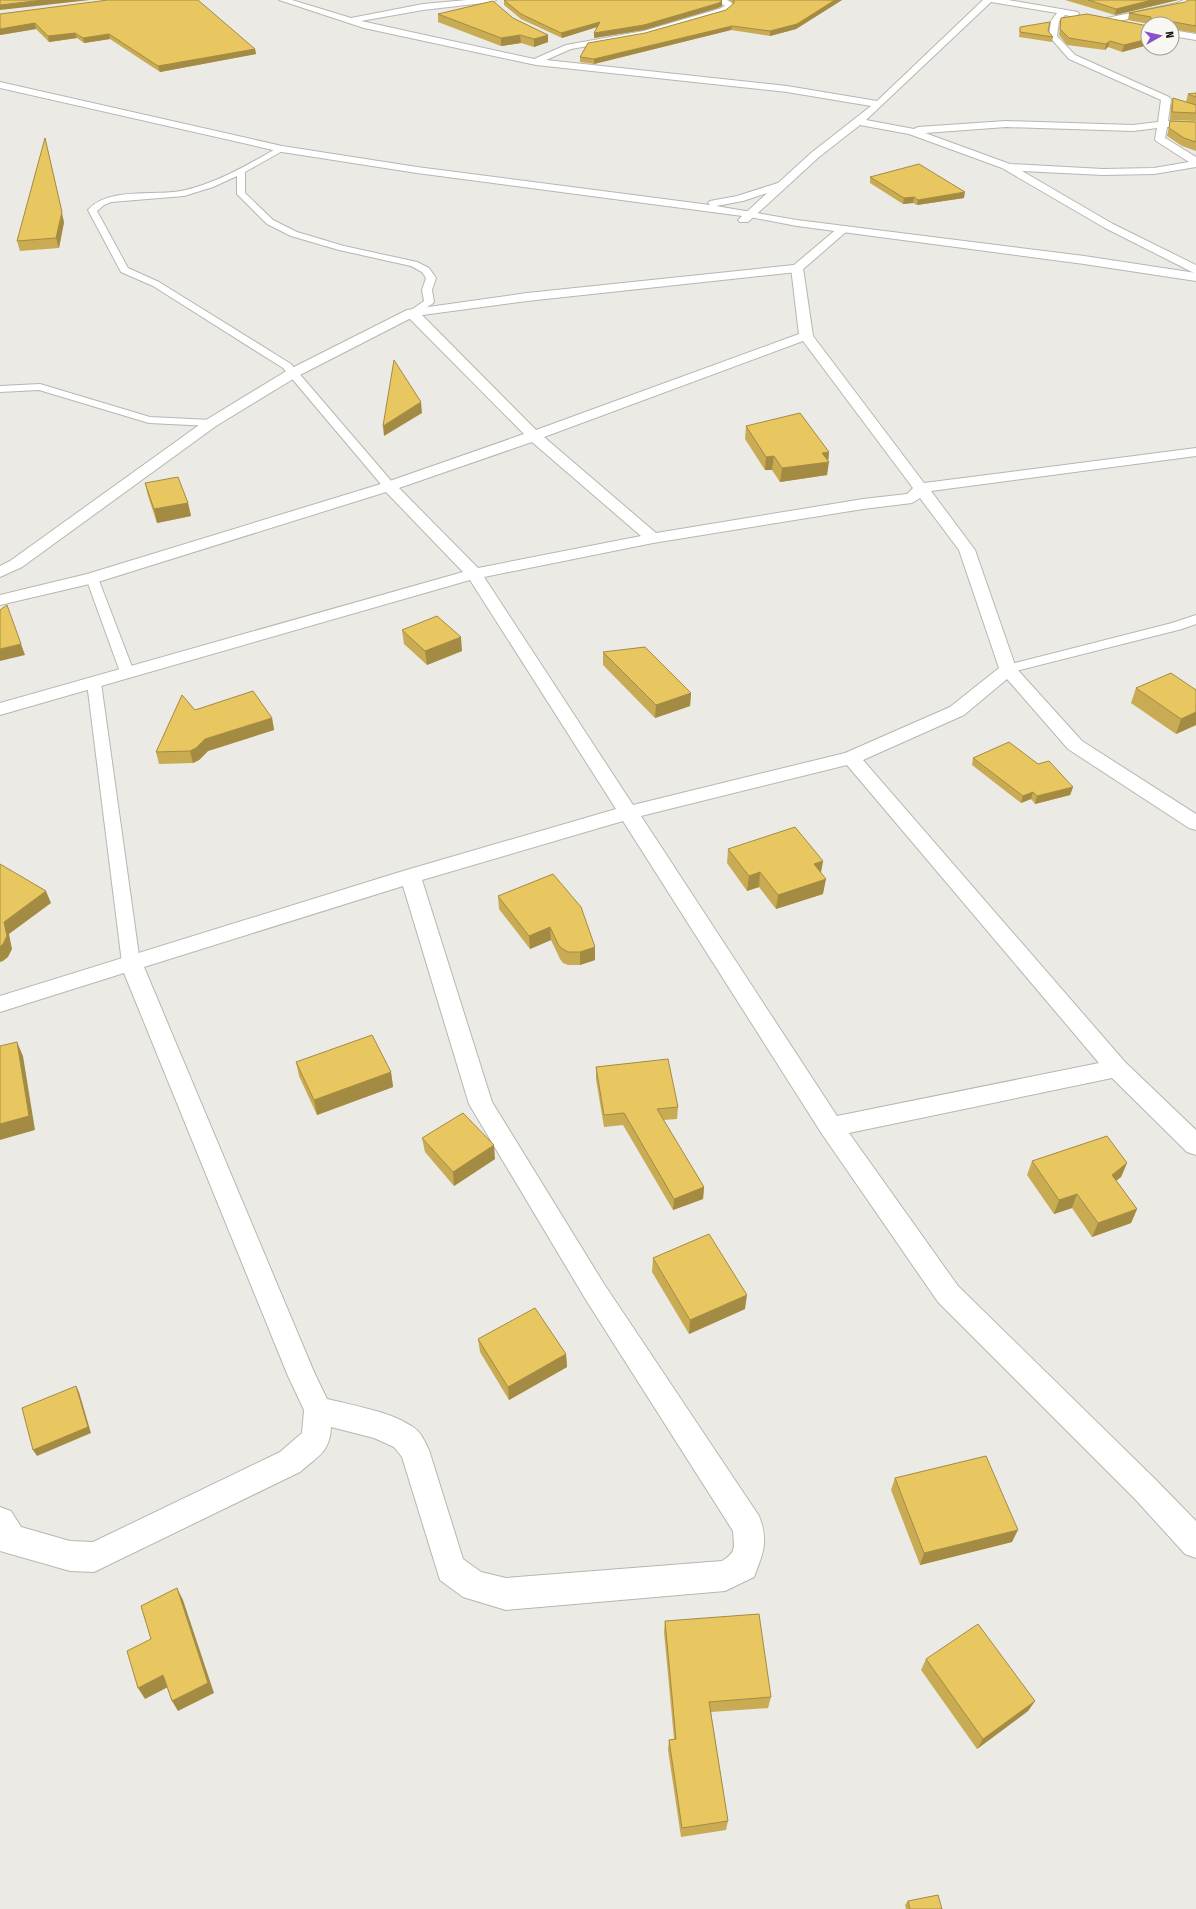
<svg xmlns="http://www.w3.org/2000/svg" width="1196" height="1909" font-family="'Fira Sans Condensed',sans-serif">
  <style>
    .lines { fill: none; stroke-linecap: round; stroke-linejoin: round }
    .service-casing { stroke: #b7b6b1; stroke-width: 2 }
    .minor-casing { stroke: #b7b6b1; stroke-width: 2 }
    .tertiary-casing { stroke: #b7b6b1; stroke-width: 2 }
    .primary-casing { stroke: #b7b6b1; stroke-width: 2 }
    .service { fill: #fff; fill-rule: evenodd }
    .minor { fill: #fff; fill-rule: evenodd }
    .tertiary { fill: #fff; fill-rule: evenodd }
    .primary { fill: #fff; fill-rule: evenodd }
    .wall { fill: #c8ab53 }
    .shaded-wall { fill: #a38b43 }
    .building { fill: #e9c760; stroke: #a38b43 }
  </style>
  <rect width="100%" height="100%" fill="#eceae5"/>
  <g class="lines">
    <defs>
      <g id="service">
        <path d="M279,147H285L286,149L245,172V193L273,220L297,232L344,246L417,262L429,268L436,278L432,290L434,302L432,304L415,315H409L407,313L424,301L422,290L426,278L422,272L411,266L339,250L291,236L267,224L237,194V176L213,187L184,196L111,202L104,205L97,211L128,268L159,282L291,364L393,483L395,486L393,489H385L283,368L153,286L121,272L88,210C107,187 154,196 181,191C216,184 249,164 279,147Z"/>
        <path d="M40,384L150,417L211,420L217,423L211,426L149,423L39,390L0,392V386Z"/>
        <path d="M92,574L97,575L98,578L134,672L132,675H122L120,672L86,578L87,575Z"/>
        <path d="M1196,615V624L1182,629L1008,673L1003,672L1001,669L1003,666L1172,623Z"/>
        <path d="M94,679L99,680L101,683L140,963L137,967L131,969L125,967L122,963L87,683L89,680Z"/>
      </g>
      <g id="minor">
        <path d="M279,0H292L351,18L423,4L467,0H496L492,2L423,10L361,21L534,59L566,45L644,31L719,9L725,6L717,0H727L732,3L733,7L725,13L645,36L571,49L546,60L787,86L877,101L983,0H1008L1078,12L1079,14L1075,17L1065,15L1059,21L1057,36L1075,55L1169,97L1171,99L1168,121L1196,123V129L1167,127L1165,138L1196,157V167L1154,174L1103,175L1022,171L1113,224L1196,265V274L1105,228L1002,168L909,134L860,125L819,157L748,222H740L738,220L740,218L811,153L871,106L787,92L536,65L364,28ZM991,2L1057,13L1051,21L1049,36L1069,59L1161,100L1158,122L1133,125L1006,121L918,127L914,129L866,120ZM1006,127L1133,131L1157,128L1155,139L1156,141L1189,162L1154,168L1103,169L1010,164L925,133Z"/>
        <path d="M1184,0H1195L1183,7L1110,23L1106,20L1107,18L1177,3Z"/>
        <path d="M1172,30L1196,34V40L1172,36Z"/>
        <path d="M797,264L803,268L813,336L924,483L1196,448V456L931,491L975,550L1016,668L1082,741L1196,814V830L1189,828L1068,749L1007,679L964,715L863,760L1125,1062L1196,1130V1155L1187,1152L1112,1078L849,1133L958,1286L1155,1479L1196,1521V1558L1185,1554L1135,1499L938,1302L822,1134L623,821L422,880L492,1102L604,1284L759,1516C769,1541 763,1554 754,1577L725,1591L506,1610L463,1597L440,1580L402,1457L394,1447L374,1438L331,1427C330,1452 318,1456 300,1472L94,1572L70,1571L0,1551V1507L11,1511L21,1527L70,1541L93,1542L280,1452L302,1433L304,1410L288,1376L124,973L0,1012V996L403,871L616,809L470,580L0,715V703L463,572L386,492L98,582L0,605V595L87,574L384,483L524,434L407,316L406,313L407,310H417L536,430L799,334L791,268ZM803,341L913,488L907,494L863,499L656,533L544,437ZM532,442L641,536L478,568L399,488ZM920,498L959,550L999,668L950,707L845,753L633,805L484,577L653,543L863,509L912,503ZM847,765L1099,1063L837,1116L641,816ZM403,886L469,1104L586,1300L733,1531C734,1547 737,1552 722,1561L506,1578L481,1572L463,1559L429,1450C425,1442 421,1432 413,1427C389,1411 355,1406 327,1399L314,1372L144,967Z"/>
      </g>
      <path id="tertiary" d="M843,226L847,227L849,229L847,231L801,271L797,272L527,301L415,316L298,376L216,426L22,567L0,577V566L10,561L206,420L288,370L407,310L527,293L794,265L839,227Z"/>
      <path id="primary" d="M0,82L282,146L417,167L710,205L708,203L710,201L737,196L781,182L785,183L786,185L785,187L743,201L716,206L797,220L1084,256L1196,273V281L1084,264L797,226L750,217L417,173L282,152L0,88Z"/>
    </defs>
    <use href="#service" class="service-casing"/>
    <use href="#minor" class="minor-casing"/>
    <use href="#tertiary" class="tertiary-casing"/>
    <use href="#primary" class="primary-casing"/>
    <use href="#service" class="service"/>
    <use href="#minor" class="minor"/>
    <use href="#tertiary" class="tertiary"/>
    <use href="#primary" class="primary"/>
  </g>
  <g class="wall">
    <path d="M504,0L722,6L718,8L644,30L594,38V33L597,27L562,38L521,19L504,5Z"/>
    <path d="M729,0H842L796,29L770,36L731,30L594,64L580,62V57L645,33L726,10L734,4L733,3Z"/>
    <path d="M1065,0H1178L1115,15Z"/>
    <path d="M1196,0V33L1172,29L1177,31L1176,38L1172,39V24H1149L1128,20L1129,13Z"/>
    <path d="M0,14L255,49L256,54L160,72L110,39L84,43L77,38L49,42L36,29L0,35Z"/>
    <path d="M438,14L513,18L548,42L534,47L521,43L501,46L438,22Z"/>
    <path d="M1061,18L1148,26V45L1122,52L1108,47L1105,50L1067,45L1059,35Z"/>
    <path d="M1020,27L1048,31L1053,37L1052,42L1019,37Z"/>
    <path d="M1196,93V121L1170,120L1171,106L1173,98L1192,104L1186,102L1188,94Z"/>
    <path d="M1170,121L1196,122V151L1182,146L1167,136Z"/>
    <path d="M870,177L964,198L917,205L913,203L903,204L870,183Z"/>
    <path d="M64,222L59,248L20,251L17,241Z"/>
    <path d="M746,426L829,452L827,475L780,482L772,470H765L745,439Z"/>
    <path d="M145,483L188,503L191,516L157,523L148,496Z"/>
    <path d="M402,630L462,651L427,665L404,644Z"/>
    <path d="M603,652L691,693L690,706L655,718L603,665Z"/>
    <path d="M1136,688L1196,690V725L1176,734L1131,703Z"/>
    <path d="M195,710L272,718L274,730L208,751L199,760L193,763L159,764L156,752Z"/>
    <path d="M973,758L1038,764L1073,787L1070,795L1035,804L1031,799L1021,803L972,765Z"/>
    <path d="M728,849L823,861L821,873L823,894L776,909L759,887L747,891L727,863Z"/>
    <path d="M553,874L595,960L580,965H568L563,963L560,959L551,940L530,949L499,909L498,896Z"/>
    <path d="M296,1062L391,1072L393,1087L317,1115L299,1076Z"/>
    <path d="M596,1067L678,1107L677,1119L663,1120L704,1187L703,1199L673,1210L623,1125L604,1127L596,1079Z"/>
    <path d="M422,1138L495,1159L454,1186L425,1152Z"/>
    <path d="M1032,1161L1127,1163L1121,1177L1116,1180L1137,1209L1131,1223L1092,1237L1072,1208L1054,1214L1027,1175Z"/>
    <path d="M653,1258L745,1309L689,1334L652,1272Z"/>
    <path d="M478,1339L566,1354L567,1367L509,1400L480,1352Z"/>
    <path d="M895,1478L1012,1542L920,1565L891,1490Z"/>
    <path d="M665,1621L771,1697L768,1708L711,1712L728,1821L726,1830L681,1837L668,1750L669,1740L674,1739L664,1632Z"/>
    <path d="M926,1659L1035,1701L1028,1711L977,1749L921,1670Z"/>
    <path d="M908,1901L942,1909H906L905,1905Z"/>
  </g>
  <g class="shaded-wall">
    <path d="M43,0H90L0,10V5Z"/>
    <path d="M835,0H842L796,29L770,36V31Z"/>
    <path d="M1152,0H1178L1115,15L1116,9Z"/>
    <path d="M722,1V6L718,8L644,30L594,38V33Z"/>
    <path d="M600,22V26L562,38L561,33Z"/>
    <path d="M35,23L36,29L0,35V29Z"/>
    <path d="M732,26L731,30L594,64V59Z"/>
    <path d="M1177,31L1176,38L1172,39V33Z"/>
    <path d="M75,33L77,38L49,42L48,36Z"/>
    <path d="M109,34L110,39L84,43L83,38Z"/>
    <path d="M520,35L521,43L501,46V38Z"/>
    <path d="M548,35V42L534,47V39Z"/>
    <path d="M1148,39V45L1122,52L1124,45Z"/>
    <path d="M1110,41L1108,47L1105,50L1106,44Z"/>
    <path d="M255,49L256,54L160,72L158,66Z"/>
    <path d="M45,138L64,222L59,248L56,238Z"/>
    <path d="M965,192L964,198L917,205L918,200Z"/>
    <path d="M914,197L913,203L903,204L904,198Z"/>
    <path d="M421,402L422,413L384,436L383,426Z"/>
    <path d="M829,452L828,462H829L827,475L780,482L782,468L822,453Z"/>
    <path d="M774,456L772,470H765L766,457Z"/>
    <path d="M188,503L191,516L157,523L154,509Z"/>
    <path d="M461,637L462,651L427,665L425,651Z"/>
    <path d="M21,644L25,655L0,661V649Z"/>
    <path d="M691,693L690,706L655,718L656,705Z"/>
    <path d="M1196,712V725L1176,734L1181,719Z"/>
    <path d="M272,718L274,730L208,751L199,760L193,763L190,751L205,739Z"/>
    <path d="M1073,787L1070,795L1035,804L1037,796Z"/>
    <path d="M1033,792L1031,799L1021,803L1023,796Z"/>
    <path d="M823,861L820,876L814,864Z"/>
    <path d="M760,872L759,887L747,891L749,876Z"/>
    <path d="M826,879L823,894L776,909L778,895Z"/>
    <path d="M46,891L51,903L9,934L12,949L8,957L3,961L0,962V947L4,922Z"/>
    <path d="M550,927L551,940L530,949L529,936Z"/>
    <path d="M595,947V960L580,965V952Z"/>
    <path d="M17,1042L23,1056L35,1130L0,1140V1124Z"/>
    <path d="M391,1072L393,1087L317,1115L314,1100Z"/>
    <path d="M494,1145L495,1159L454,1186L453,1172Z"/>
    <path d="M1127,1163L1121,1177L1106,1189L1112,1175Z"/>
    <path d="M704,1187L703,1199L673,1210L674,1199Z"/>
    <path d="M1077,1194L1072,1208L1054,1214L1059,1200Z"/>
    <path d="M1137,1209L1131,1223L1092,1237L1098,1223Z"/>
    <path d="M747,1295L745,1309L689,1334L690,1320Z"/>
    <path d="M566,1354L567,1367L509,1400L508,1387Z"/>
    <path d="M76,1386L79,1392L91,1433L37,1456L33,1450Z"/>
    <path d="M1018,1530L1012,1542L920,1565L924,1553Z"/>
    <path d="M177,1588L183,1600L214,1693L178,1711L172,1701Z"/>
    <path d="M163,1675L170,1686L145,1699L138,1688Z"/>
    <path d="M1035,1701L1028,1711L977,1749L983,1739Z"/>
  </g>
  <g class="building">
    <path d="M0,0H43L0,5Z"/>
    <path d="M108,0H198L255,49L158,66L109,34L83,38L75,33L48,36L35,23L0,29V14Z"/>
    <path d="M504,0H721L722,1L719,3L644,25L594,33L600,22L561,33L521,14Z"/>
    <path d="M734,0H835L797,24L770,31L732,26L594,59L580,57L588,43L645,33L726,10L734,3Z"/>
    <path d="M1088,0H1152L1116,9Z"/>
    <path d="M1188,0H1196V26L1174,22L1172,23V29L1177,31L1172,33V24H1151V17L1129,13L1185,2Z"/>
    <path d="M493,1L513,18L548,35L534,39L520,35L501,38L438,14Z"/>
    <path d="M1087,14L1148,26V39L1124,45L1110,41L1106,44L1069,38L1060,29L1061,18Z"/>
    <path d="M1050,22L1048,31L1053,37L1020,32V27Z"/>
    <path d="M1196,93V97L1188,94Z"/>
    <path d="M1173,98L1196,105V113L1172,112Z"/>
    <path d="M1170,121L1196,122V142L1184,138L1169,128Z"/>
    <path d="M45,138L62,212L56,238L17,241Z"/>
    <path d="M919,164L965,192L918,200L914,197L904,198L870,177Z"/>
    <path d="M394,360L421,402L383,426Z"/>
    <path d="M800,413L829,452L822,453L829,462L782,468L774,456L766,457L746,426Z"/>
    <path d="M178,477L188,503L154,509L145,483Z"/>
    <path d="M7,605L21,644L0,649V610Z"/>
    <path d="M437,616L461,637L425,651L402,630Z"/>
    <path d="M645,647L691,693L656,705L603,652Z"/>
    <path d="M1171,673L1196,690V712L1181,719L1136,688Z"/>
    <path d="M253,691L272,718L205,739L196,748L190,751L156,752L182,695L195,710Z"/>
    <path d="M1009,742L1038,764L1049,761L1073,787L1037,796L1033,792L1023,796L973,758Z"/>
    <path d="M795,827L823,861L814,864L826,879L778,895L760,872L749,876L728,849Z"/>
    <path d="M0,864L46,891L4,922L7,936L3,944L0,947Z"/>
    <path d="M553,874L581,907L595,947L580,952H568L563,949L559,946L550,927L529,936L498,896Z"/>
    <path d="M372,1035L391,1072L314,1100L296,1062Z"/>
    <path d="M17,1042L29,1116L0,1124V1046Z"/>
    <path d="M668,1059L678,1107L657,1109L704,1187L674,1199L624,1113L604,1115L596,1067Z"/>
    <path d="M463,1113L494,1145L453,1172L422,1138Z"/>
    <path d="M1107,1136L1127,1163L1112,1175L1137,1209L1098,1223L1077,1194L1059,1200L1032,1161Z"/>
    <path d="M709,1234L747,1295L690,1320L653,1258Z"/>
    <path d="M535,1308L566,1354L508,1387L478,1339Z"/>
    <path d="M76,1386L88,1427L33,1450L22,1408Z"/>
    <path d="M986,1456L1018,1530L924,1553L895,1478Z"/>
    <path d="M177,1588L208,1683L172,1701L163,1675L138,1688L127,1651L151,1639L141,1606Z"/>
    <path d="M759,1614L771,1697L709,1702L728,1821L682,1828L669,1740L676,1739L665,1621Z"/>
    <path d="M978,1624L1035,1701L983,1739L926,1659Z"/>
    <path d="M938,1895L942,1909H910L908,1901Z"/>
  </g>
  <g transform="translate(1160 36) rotate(82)"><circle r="19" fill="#f9f7f2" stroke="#9f9d9a"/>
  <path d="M0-3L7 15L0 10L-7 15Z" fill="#8853ca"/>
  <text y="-6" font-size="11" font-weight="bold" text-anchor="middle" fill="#171615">N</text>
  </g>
</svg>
